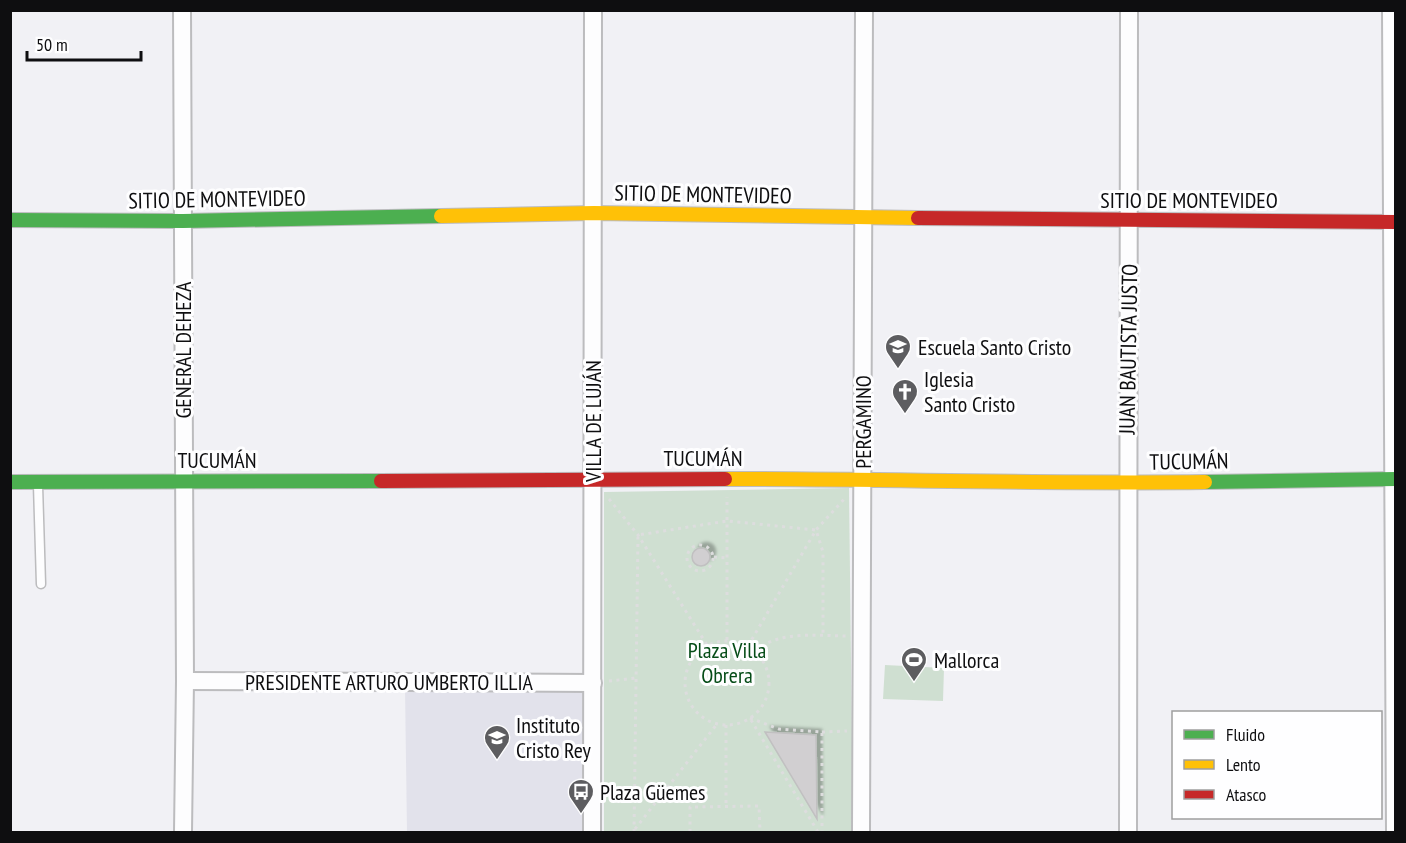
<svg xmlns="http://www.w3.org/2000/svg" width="1406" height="843" font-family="'PT Sans Narrow',sans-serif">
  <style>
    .built { fill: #e2e2eb }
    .green { fill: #cfdfd1 }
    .building { fill: #d1cfd1; stroke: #c1c0c1; stroke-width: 1.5; filter: url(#shadow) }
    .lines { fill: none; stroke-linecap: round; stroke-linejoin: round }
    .lane-casing { stroke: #bcbcbe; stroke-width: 11 }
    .street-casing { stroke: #bcbcbe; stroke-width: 20 }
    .fast-casing { stroke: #bcbcbe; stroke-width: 16 }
    .slow-casing { stroke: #bcbcbe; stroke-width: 16 }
    .jam-casing { stroke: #bcbcbe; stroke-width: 16 }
    .path { stroke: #ddddde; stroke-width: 3; stroke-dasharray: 3 4.5; stroke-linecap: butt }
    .lane { stroke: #fdfdfe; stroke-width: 8 }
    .street { stroke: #fdfdfe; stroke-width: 16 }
    .fast { stroke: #4caf50; stroke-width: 14 }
    .slow { stroke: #ffc107; stroke-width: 14 }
    .jam { stroke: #c62828; stroke-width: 14 }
    .labels { text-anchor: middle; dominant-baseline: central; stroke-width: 6; stroke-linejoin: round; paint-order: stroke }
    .street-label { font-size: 22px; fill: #0e0e10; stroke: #fefeff }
    .poi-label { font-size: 22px; fill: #0e0e10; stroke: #fefeff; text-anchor: start }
    .park-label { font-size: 22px; fill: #054c17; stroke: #fefeff }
  </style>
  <defs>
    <filter id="shadow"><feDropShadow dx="5.5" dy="-5.5" stdDeviation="1.5" flood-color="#0004"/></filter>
  </defs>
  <rect width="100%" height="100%" fill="#f1f1f5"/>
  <path class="built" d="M405,688L588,690V832H407Z"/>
  <g class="green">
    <path d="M849,488L853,832H604V492Z"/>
    <path d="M885,665L944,668L943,701L883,699Z"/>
  </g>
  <g class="building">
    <circle cx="701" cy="557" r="9"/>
    <path d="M765,732L816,735L817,819Z"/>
  </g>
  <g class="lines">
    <defs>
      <path id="lane" d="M38,485L41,584"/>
      <g id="street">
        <path d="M182,10L185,681L183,832"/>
        <path d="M1391,10L1395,832"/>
        <path d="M185,681L593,683"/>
        <path d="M592,832L593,10"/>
        <path d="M861,832L864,10"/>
        <path d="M1128,832L1129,10"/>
      </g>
      <g id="fast">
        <path d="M10,220L183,221L441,216"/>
        <path d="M10,482L381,481"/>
        <path d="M1205,482L1396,479"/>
      </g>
      <g id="slow">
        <path d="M441,216L594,213L918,218"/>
        <path d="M725,479C885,479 1045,484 1205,482"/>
      </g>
      <g id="jam">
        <path d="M918,218L1396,222"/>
        <path d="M381,481L725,479"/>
      </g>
    </defs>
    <use href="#lane" class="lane-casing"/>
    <use href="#street" class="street-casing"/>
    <use href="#fast" class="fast-casing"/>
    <use href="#slow" class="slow-casing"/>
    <use href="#jam" class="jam-casing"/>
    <g class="path">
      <path d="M609,499L638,535L707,645"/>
      <circle cx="700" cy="558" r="13"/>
      <path d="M714,557L727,558"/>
      <path d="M727,640V497"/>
      <circle cx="727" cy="683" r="42"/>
      <path d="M748,646L816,530L846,497"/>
      <path d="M756,651C778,630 819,636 848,636"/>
      <path d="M609,681L637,678"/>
      <path d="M750,718L779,729L822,732V832"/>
      <path d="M751,720L818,832"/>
      <path d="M726,725V807"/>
      <path d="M822,732L847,731"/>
      <path d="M635,829L717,724"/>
      <path d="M634,832L638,535L727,521L816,530L823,552V636"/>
      <path d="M690,832V807L759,806L760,832"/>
    </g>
    <use href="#lane" class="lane"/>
    <use href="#street" class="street"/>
    <use href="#fast" class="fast"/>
    <use href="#slow" class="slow"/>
    <use href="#jam" class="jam"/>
  </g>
  <defs>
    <symbol id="school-pin" viewBox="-11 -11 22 30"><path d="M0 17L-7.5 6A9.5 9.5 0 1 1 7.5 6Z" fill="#5d5d60" stroke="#fefeff"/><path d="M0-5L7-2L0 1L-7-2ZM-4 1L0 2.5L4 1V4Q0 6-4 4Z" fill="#fff"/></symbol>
    <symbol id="church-pin" viewBox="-11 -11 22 30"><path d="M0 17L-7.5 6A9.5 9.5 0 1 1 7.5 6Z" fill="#5d5d60" stroke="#fefeff"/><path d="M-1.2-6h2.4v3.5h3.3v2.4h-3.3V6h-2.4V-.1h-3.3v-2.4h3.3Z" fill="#fff"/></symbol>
    <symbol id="stadium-pin" viewBox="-11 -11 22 30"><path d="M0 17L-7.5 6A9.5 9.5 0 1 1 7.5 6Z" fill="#5d5d60" stroke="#fefeff"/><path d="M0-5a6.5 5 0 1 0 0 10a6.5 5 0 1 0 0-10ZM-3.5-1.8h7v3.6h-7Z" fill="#fff"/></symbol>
    <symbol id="bus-pin" viewBox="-11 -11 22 30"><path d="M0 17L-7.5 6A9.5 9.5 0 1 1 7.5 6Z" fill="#5d5d60" stroke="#fefeff"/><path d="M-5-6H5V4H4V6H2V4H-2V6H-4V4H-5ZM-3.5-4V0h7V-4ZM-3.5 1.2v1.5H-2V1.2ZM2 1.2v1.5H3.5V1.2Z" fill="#fff"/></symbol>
  </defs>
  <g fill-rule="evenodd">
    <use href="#school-pin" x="883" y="332" width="30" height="40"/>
    <use href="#church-pin" x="890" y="377" width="30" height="40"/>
    <use href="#stadium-pin" x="899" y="645" width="30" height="40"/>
    <use href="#school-pin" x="482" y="723" width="30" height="40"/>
    <use href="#bus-pin" x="566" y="777" width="30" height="40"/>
  </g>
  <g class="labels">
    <g class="street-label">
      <text transform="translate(703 194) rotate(1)">SITIO DE MONTEVIDEO</text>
      <text transform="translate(217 199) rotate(-1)">SITIO DE MONTEVIDEO</text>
      <text x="1189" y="200">SITIO DE MONTEVIDEO</text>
      <text transform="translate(1128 349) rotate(-89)">JUAN BAUTISTA JUSTO</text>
      <text transform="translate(183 350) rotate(-90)">GENERAL DEHEZA</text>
      <text transform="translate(593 421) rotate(-90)">VILLA DE LUJÁN</text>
      <text transform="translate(863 422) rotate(-90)">PERGAMINO</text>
      <text x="703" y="458">TUCUMÁN</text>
      <text x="217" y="460">TUCUMÁN</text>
      <text transform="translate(1189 461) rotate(-1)">TUCUMÁN</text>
      <text x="389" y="682">PRESIDENTE ARTURO UMBERTO ILLIA</text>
    </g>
    <g class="poi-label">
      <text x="918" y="347">Escuela Santo Cristo</text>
      <text x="924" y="379">Iglesia<tspan x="924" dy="25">Santo Cristo</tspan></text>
      <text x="934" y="660">Mallorca</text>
      <text x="516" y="725">Instituto<tspan x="516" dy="25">Cristo Rey</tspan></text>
      <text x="600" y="792">Plaza Güemes</text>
    </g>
    <g class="park-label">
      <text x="727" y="650">Plaza Villa<tspan x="727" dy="25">Obrera</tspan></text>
    </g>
  </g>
  <rect width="1406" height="843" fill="none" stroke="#0e0e10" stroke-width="24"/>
  <rect x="1172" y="711" width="210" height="108" fill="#fefeff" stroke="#9e9e9f" stroke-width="1.5"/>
  <rect x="1184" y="730" width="30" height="9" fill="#4caf50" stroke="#9e9e9f" stroke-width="1.5"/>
  <text x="1226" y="741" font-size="18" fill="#0e0e10">Fluido</text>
  <rect x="1184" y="760" width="30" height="9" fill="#ffc107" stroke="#9e9e9f" stroke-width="1.5"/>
  <text x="1226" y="771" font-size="18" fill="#0e0e10">Lento</text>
  <rect x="1184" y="790" width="30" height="9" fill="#c62828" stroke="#9e9e9f" stroke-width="1.5"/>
  <text x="1226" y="801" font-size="18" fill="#0e0e10">Atasco</text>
  <path d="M27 51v9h114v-9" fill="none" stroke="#0e0e10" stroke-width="3"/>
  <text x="36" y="51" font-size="18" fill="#0e0e10" stroke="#fefeff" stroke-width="4.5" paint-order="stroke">50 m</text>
</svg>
